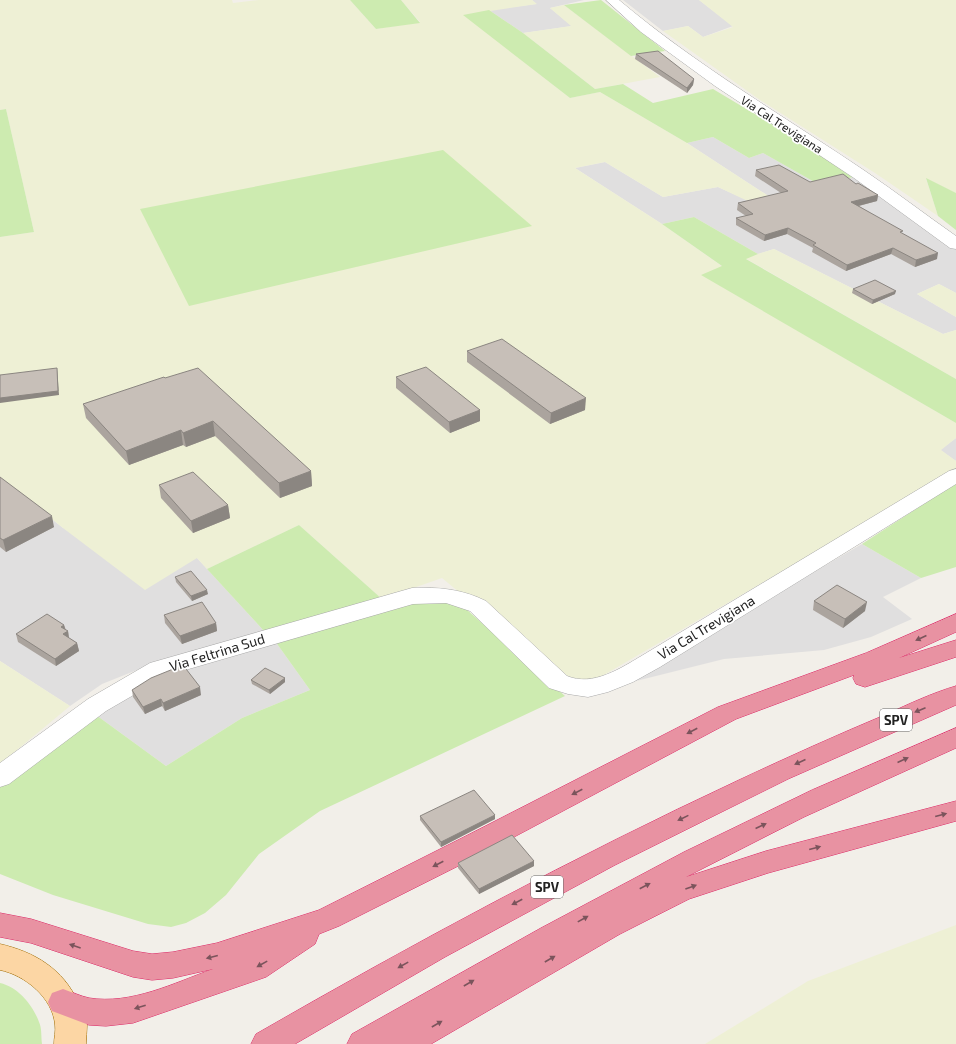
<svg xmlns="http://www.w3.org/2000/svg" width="956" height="1044" font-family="'Exo 2',sans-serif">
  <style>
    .residential { fill: #e0dfdf }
    .farmland { fill: #eef0d5 }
    .grass { fill: #cdebb0 }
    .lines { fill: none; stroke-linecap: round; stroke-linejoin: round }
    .minor-casing { stroke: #a9a9a9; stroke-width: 1 }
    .major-casing { stroke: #a06b00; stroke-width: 1 }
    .highway-casing { stroke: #dc2a67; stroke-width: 1 }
    .minor { fill: #fff; fill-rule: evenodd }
    .major { fill: #fcd6a4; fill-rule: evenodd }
    .highway { fill: #e892a2; fill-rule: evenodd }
    .wall { fill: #aba49e }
    .shaded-wall { fill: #8b8681 }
    .building { fill: #c7bfb8; stroke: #8b8681 }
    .oneway { fill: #7b545c }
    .labels { text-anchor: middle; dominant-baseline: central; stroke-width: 3.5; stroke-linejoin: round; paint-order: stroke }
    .far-street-label { font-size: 12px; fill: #222; stroke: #fff }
    .shield { fill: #fff; stroke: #646464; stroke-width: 1 }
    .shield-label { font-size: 13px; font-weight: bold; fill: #222 }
    .street-label { font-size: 14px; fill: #222; stroke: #fff }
  </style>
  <rect width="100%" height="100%" fill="#f2efe9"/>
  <g class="residential">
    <path d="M532,0H584L550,8L572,26L523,33L489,10L536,4Z"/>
    <path d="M623,0H699L733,26L703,37L688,26L663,31Z"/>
    <path d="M713,137L749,158L763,153L818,184L859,176L956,247V293L939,284L917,294L956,317V330L943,334L774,249L758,254L694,217L662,224L575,168L605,162L663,197L718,187L754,203L773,199L687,143Z"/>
    <path d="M956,438V461L940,450Z"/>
    <path d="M0,477L63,528L197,558L264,631L147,666L102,684L70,706L0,661Z"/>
    <path d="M862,544L921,578L883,597L912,619L871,637L824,650L724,659L620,685Z"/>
    <path d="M275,641L310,690L242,718L166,766L96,715L186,665Z"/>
  </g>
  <g class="farmland">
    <path d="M0,0H232L233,3L259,0H350L376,29L420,22L401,0H532L537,4L464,15L570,98L600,92L687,143L773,199L754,204L718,187L663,197L605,162L575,168L662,224L723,267L702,275L956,423V438L941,450L956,461V470L597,679H574L555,672L442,578L382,599L299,525L207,569L197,558L145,590L63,528L0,477V237L34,232L6,109L0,110Z"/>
    <path d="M699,0H956V193L926,179L938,216L875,173L760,100L663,31L688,26L703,37L733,27Z"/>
    <path d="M564,5L660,77L595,89L523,33L571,26L550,8Z"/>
    <path d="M774,249L943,334L956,330V379L745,258Z"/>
    <path d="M939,284L956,293V317L917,294Z"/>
    <path d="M0,661L70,706L0,764Z"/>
    <path d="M956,925V1044H705L808,981Z"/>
  </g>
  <g class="grass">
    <path d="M350,0H401L420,23L376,29Z"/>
    <path d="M601,0L665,51L631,56L564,5Z"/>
    <path d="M489,10L523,33L595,89L623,84L653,103L713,89L859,176L818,184L763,153L749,158L713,137L687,143L600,92L570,98L463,15Z"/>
    <path d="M6,109L34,232L0,237V110Z"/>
    <path d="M443,150L532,226L189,306L140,209Z"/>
    <path d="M926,178L956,193V230L938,216Z"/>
    <path d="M694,217L758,254L746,259L956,379V423L701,275L722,266L662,224Z"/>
    <path d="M956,483V567L921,578L862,544Z"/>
    <path d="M299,525L382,599L264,631L207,569Z"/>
    <path d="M420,602H451L466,609L565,696L320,811L259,854L226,895L205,913L186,923L171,927L148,924L53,895L0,874V787L96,715L166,766L242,718L310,690L275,641Z"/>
    <path d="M0,983C18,987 33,1005 39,1022C42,1028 41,1037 42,1044H0Z"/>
  </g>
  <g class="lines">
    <defs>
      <g id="minor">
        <path d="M606,0H619C696,65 782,115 865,171C896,192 926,215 956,236V249L950,248L854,178L715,86L641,32Z"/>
        <path d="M956,469V484L660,667L633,682L608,692L588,697L568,694L549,688L470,611L446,603L413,604L168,675L106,711L9,784L0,787V763L88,699L150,663L412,588C439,587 462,589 486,601L567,676C593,687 621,668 643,655L949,471Z"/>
      </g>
      <path id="major" d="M0,944C35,952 63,969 78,1002C82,1010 86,1017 87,1025C87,1031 86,1038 86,1044H54C54,1038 56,1031 55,1025C53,998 25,975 0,970Z"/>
      <g id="highway">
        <path d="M956,614V632L899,658L956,640V657L865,687L856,684L853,678L854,675L736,719L482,854L339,926L319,934L315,944L266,977L133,1023L106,1026L89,1025L52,1011L48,1002L52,993L63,989C72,992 80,996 89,998C131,1005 174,983 213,969L173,978L152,980L133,977L31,943L0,937V913L31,919L133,951L152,954L173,952L217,943L319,910L462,838L718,707L866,653Z"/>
        <path d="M956,686V705L788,779L615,865L445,957L295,1044H251L256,1034C414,943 574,857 739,780C788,757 837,735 887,714C909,704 932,693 956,686Z"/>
        <path d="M956,728V748L804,817L686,877L766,851L956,801V821L768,873L689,899L620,934L431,1044H347L352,1034L541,928L684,852L812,790Z"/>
      </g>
    </defs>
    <use href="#minor" class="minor-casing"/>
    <use href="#major" class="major-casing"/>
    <use href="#highway" class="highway-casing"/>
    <use href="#minor" class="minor"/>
    <use href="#major" class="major"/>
    <use href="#highway" class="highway"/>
  </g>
  <g class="wall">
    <path d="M636,54L694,79L693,85L687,93L635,59Z"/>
    <path d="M756,170L810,182L856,184L878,195L877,201L859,206L903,234L937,259L915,267L891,254L846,271L812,252L813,248L787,234L764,241L736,225V218L746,216L737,210L738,203L781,193L755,176Z"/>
    <path d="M853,289L895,294L872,304L852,293Z"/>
    <path d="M467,351L585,410L550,424L467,362Z"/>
    <path d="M396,377L480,410V421L450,433L396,388Z"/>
    <path d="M165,378L311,471L312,486L280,498L215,436L186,447L183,445L129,465L86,418L83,404Z"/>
    <path d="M0,477L54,527L6,552L0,547Z"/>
    <path d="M159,485L228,505L230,518L193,533L161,498Z"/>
    <path d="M175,577L208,594L192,601L176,582Z"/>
    <path d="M814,601L865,611L843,628L813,610Z"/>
    <path d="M164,615L216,623L217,631L182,644L165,623Z"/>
    <path d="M64,625L66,630L68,631L69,638L77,643L79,651L56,666L18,642L16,634Z"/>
    <path d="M285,678V682L270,694L252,684L251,680Z"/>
    <path d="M132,690L201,695L165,711L162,706L145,714L133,697Z"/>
    <path d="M495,815V819L441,847L420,820V816Z"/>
    <path d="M534,861V866L479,894L458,868V863Z"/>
  </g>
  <g class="shaded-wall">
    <path d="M694,79L693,85L687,93V88Z"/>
    <path d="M878,195L877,201L850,208L851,202Z"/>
    <path d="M788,228L787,234L764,241L765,235Z"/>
    <path d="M893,248L891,254L846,271L847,265Z"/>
    <path d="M938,253L937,259L915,267L916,260Z"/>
    <path d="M896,291L895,294L872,304L873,300Z"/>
    <path d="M57,368L59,395L0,403V398Z"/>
    <path d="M586,398L585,410L550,424L551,413Z"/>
    <path d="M480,410V421L450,433L449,422Z"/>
    <path d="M213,421L215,436L186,447L183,433Z"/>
    <path d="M181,430L183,445L129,465L126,451Z"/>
    <path d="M311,471L312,486L280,498L279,483Z"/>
    <path d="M228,505L230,518L193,533L191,521Z"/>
    <path d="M52,516L54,527L6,552L3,540Z"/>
    <path d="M207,590L208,594L192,601L191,596Z"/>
    <path d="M867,602L865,611L843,628L845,619Z"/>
    <path d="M216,623L217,631L182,644L180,636Z"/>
    <path d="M64,625L66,632L68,631L69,639L65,642L61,627Z"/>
    <path d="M77,643L79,651L56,666L55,659Z"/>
    <path d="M285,678V682L270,694L269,690Z"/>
    <path d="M200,687L201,695L165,711L163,703Z"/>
    <path d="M161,699L162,706L145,714L143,707Z"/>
    <path d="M495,815V819L441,847V842Z"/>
    <path d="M534,861V866L479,894V889Z"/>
  </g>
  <g class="building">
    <path d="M658,51L694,79L687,88L636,54Z"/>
    <path d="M779,165L810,182L843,174L856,184L858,183L878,195L851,202L903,231L900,232L938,253L916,260L893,248L847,265L813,245L816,243L788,228L765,235L736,218L753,214L738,203L788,191L756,170Z"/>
    <path d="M875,280L896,291L873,300L853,289Z"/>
    <path d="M502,339L586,398L551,413L467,351Z"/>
    <path d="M426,367L480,410L449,422L396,377Z"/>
    <path d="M57,368L58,391L0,398V375Z"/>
    <path d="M198,368L311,471L279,483L213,421L183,433L181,430L126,451L83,404L164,377L165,378Z"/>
    <path d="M193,472L228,505L191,521L159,485Z"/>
    <path d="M0,477L52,516L3,540L0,538Z"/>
    <path d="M191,571L207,590L191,596L175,577Z"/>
    <path d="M837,585L867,602L845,619L814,601Z"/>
    <path d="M202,602L216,623L180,636L164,615Z"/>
    <path d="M47,614L64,625L61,627L68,631L63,634L77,643L55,659L16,634Z"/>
    <path d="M183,665L200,687L163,703L161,699L143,707L132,690L151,678Z"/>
    <path d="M265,668L285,678L269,690L251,680Z"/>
    <path d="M474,790L495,815L441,842L420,816Z"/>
    <path d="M512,835L534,861L479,889L458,863Z"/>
  </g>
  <defs><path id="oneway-solid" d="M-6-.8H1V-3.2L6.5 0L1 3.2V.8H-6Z"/></defs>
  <g class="oneway">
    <use href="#oneway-solid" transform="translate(921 638) rotate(155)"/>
    <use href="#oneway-solid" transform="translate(920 710) rotate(157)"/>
    <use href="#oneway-solid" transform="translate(692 731) rotate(152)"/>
    <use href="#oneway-solid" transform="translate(903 760) rotate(-24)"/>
    <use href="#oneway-solid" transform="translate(800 762) rotate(156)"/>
    <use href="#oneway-solid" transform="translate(577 792) rotate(153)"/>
    <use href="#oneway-solid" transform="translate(941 815) rotate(-15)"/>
    <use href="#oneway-solid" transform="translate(683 818) rotate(154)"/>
    <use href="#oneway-solid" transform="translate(761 826) rotate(-25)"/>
    <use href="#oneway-solid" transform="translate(815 848) rotate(-15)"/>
    <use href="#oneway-solid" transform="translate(438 864) rotate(153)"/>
    <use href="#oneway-solid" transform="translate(645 886) rotate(-28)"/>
    <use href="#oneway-solid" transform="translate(691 887) rotate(-20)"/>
    <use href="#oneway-solid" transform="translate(517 902) rotate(152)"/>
    <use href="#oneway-solid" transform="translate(583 919) rotate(-29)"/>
    <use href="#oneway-solid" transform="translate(75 946) rotate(-161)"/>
    <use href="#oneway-solid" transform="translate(212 957) rotate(166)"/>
    <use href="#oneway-solid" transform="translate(550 959) rotate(-30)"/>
    <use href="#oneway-solid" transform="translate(262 964) rotate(151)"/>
    <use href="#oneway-solid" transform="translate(403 965) rotate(151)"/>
    <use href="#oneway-solid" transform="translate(469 983) rotate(-30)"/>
    <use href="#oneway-solid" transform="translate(140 1007) rotate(162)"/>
    <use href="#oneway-solid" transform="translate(437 1024) rotate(-30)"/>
  </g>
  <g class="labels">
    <g class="far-street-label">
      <text transform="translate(782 124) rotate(33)">Via Cal Trevigiana</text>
    </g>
    <g class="shield">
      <rect x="880" y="709" width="32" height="22" rx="3"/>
      <rect x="531" y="876" width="32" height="22" rx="3"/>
    </g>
    <g class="shield-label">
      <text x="896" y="720">SPV</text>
      <text x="547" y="887">SPV</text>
    </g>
    <g class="street-label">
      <text transform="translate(706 627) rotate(-31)">Via Cal Trevigiana</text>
      <text transform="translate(217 652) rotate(-17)">Via Feltrina Sud</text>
    </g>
  </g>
</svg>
